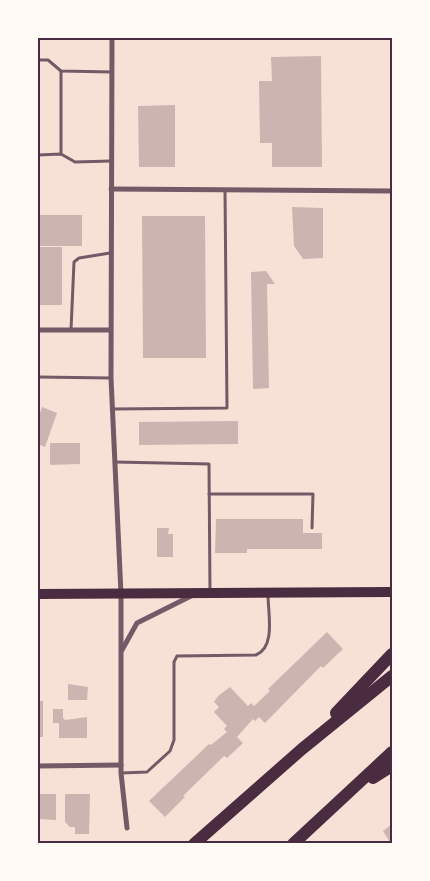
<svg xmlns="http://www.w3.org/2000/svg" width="430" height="881" font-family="Mulish,sans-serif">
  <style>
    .building { fill: #ccb4b1 }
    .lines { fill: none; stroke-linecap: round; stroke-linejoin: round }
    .service { stroke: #755966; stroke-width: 3 }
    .minor { stroke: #755966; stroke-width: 5 }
    .primary { stroke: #4a2c40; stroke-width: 10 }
    .motorway { stroke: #4a2c40; stroke-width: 12 }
    .neatline { fill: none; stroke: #4a2c40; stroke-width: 2 }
  </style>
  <rect width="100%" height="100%" fill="#f7e1d7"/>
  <g class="building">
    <rect x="38" y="38" width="21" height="2"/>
    <path d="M321,56L322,167H272V143H260L259,81H272L271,57Z"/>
    <path d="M175,105V167H139L138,106Z"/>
    <path d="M292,207L323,208V258L303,259L294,246Z"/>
    <rect x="38" y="215" width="44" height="31"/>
    <path d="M142,216H205L206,358H143Z"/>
    <rect x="38" y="247" width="24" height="58"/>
    <path d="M266,271L275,284H267L269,388L253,389L251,272Z"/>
    <path d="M42,407L57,413L45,447L38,444V419Z"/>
    <path d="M238,421V444L139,445V422Z"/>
    <path d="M50,443H80V464L50,465Z"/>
    <path d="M216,519H303V533H322V549H247V553H215Z"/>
    <path d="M157,528H169L168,534H173V557H157Z"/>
    <path d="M327,632L343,649L323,668L321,666L265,723L259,717L255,721L253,719L237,737L243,743L227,758L224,756L183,796L185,797L165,817L149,801L209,744L211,745L227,732L224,729L227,726L214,712L219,707L214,702L218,696L230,687L248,706L251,703L254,706L270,691L268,689Z"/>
    <path d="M68,684L88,687L87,700H68Z"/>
    <rect x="38" y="701" width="5" height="36"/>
    <path d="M53,709H63V718L65,720L87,717V738H59V723H53Z"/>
    <path d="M38,794H56V820L38,819Z"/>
    <path d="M65,794H90L89,834H75V827H70L65,822Z"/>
    <path d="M392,824V844H391L383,831Z"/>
  </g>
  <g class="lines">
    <g class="service">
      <path d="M38,60H48L61,71L112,72"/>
      <path d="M61,154V71"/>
      <path d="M38,155L61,154L75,162L111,161"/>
      <path d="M71,330L74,262L79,258L110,253"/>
      <path d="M38,377L111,378"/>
      <path d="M113,409L227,408L225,190"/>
      <path d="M115,462L209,464L210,592"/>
      <path d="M209,494H313L312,528"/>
      <path d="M121,773L147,772L170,751L174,740V662L177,656L256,655C276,647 268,613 268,595"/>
    </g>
    <g class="minor">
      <path d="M112,38L111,378L121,594V773L127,828"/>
      <path d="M111,189L392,191"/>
      <path d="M38,330H110"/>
      <path d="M122,650L137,623L191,596"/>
      <path d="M38,766L121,765"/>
    </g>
    <path class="primary" d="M38,594L392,592"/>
    <g class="motorway">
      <path d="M336,713L392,654"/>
      <path d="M373,778L392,766"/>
      <path d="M194,844L302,749L392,676"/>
      <path d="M293,844L392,752"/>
    </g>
  </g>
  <rect width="430" height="881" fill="none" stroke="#fffaf5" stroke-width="78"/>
  <rect x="39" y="39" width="352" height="803" class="neatline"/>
</svg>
